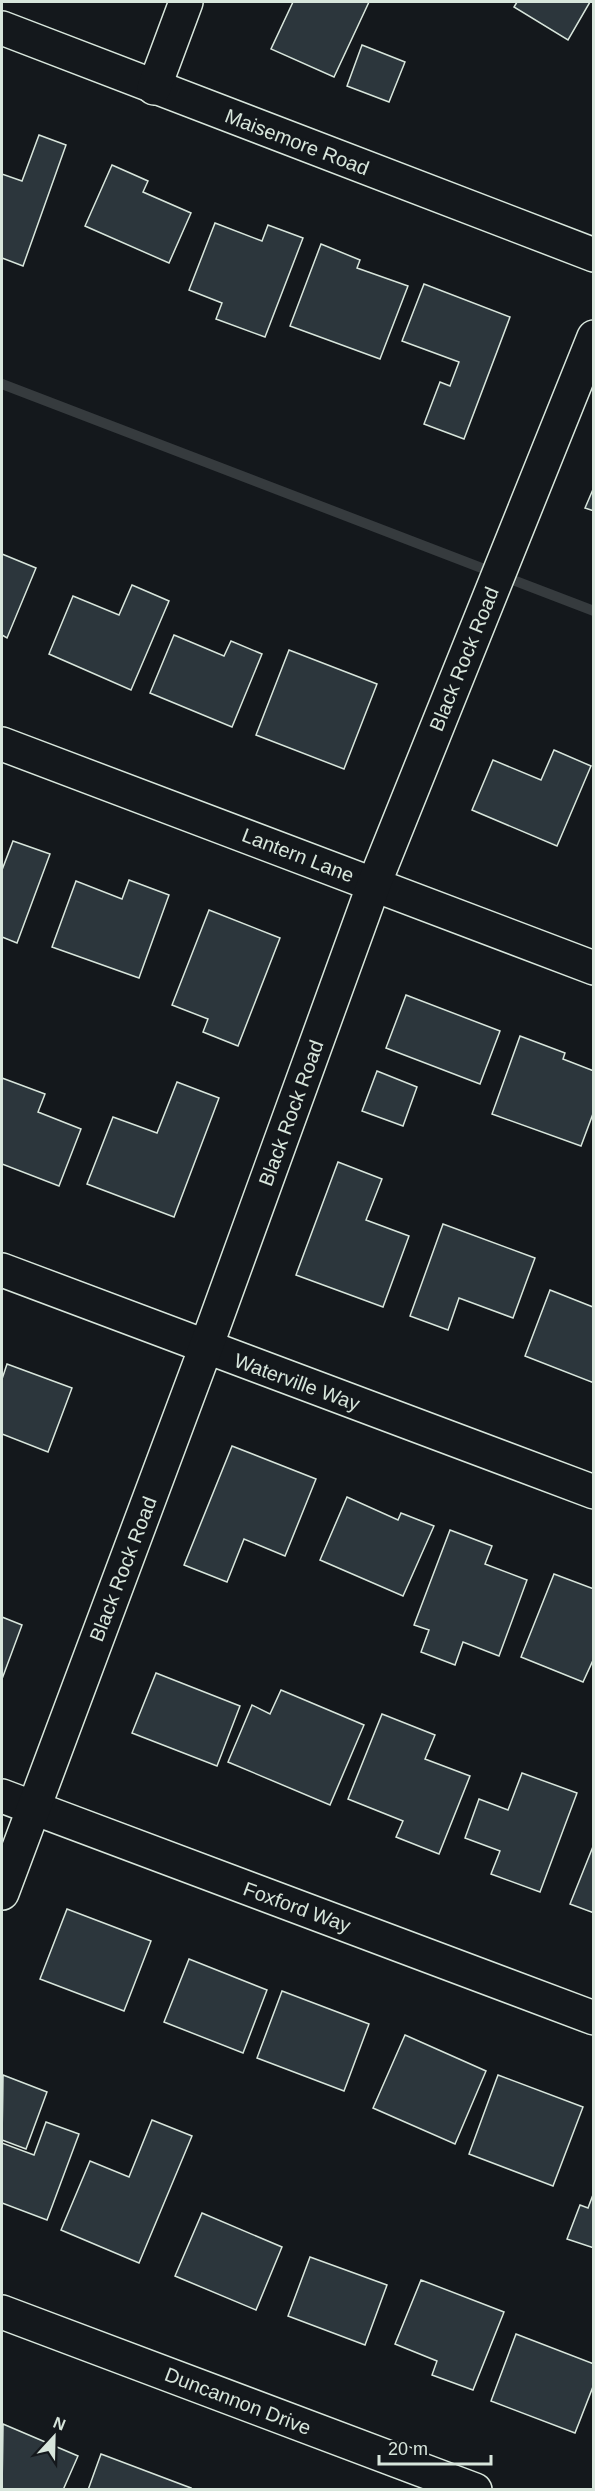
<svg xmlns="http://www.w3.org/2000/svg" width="595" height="2491" font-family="Arial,sans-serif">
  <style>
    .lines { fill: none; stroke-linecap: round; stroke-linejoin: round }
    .stream { stroke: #363b3e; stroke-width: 10 }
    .building { fill: #2c363c; stroke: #d8e6dc; stroke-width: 1.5 }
    .minor-casing { stroke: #d8e6dc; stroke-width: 36 }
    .tertiary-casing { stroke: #d8e6dc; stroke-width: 36 }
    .minor { stroke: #14181c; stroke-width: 33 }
    .tertiary { stroke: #14181c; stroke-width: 33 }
    .labels { text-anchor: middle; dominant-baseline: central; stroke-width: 4.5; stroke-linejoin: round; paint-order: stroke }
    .street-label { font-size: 20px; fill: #d8e6dc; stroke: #14181c }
  </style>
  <rect width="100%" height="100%" fill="#14181c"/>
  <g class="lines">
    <path class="stream" d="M2,384L594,611"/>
  </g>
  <g class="building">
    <path d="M293,2H369L334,77L271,49Z"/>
    <path d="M517,2H590L568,40L514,7Z"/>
    <path d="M362,45L405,62L389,102L347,86Z"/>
    <path d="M39,135L66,145L23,266L2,258V174L22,181Z"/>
    <path d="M112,165L148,181L143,192L191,213L169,263L85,226Z"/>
    <path d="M215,223L262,241L268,225L303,238L265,337L216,319L222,303L189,290Z"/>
    <path d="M321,244L360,260L357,268L408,286L380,359L290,326Z"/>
    <path d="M424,284L510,317L464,439L424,424L440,382L450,386L459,362L402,341Z"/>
    <path d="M594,487V511L585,508Z"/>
    <path d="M2,554L36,568L7,638L2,635Z"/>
    <path d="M132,585L169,601L131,690L49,654L73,596L119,615Z"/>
    <path d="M174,635L224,656L231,641L262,654L232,727L150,693Z"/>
    <path d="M289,650L377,684L344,769L256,735Z"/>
    <path d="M554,750L591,766L557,846L472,810L493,760L541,780Z"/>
    <path d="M13,841L50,854L17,943L2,937V870Z"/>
    <path d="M129,880L169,895L139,978L52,947L76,881L122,899Z"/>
    <path d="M209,910L280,938L238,1046L203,1032L208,1019L172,1005Z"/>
    <path d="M406,995L500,1031L480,1084L386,1048Z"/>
    <path d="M520,1036L565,1053L563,1059L594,1071V1111L581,1146L492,1114Z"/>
    <path d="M377,1071L417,1087L403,1126L362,1111Z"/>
    <path d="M2,1078L45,1094L38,1112L81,1129L59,1186L2,1164Z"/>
    <path d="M177,1082L219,1098L174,1217L87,1184L113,1117L157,1133Z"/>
    <path d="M338,1162L382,1179L366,1220L409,1236L383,1307L296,1275Z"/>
    <path d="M443,1224L535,1258L513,1318L459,1298L448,1330L410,1316Z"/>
    <path d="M550,1290L593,1307L594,1305V1383L525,1356Z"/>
    <path d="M7,1364L72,1388L48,1452L2,1434V1379Z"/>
    <path d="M232,1446L316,1479L285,1556L244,1539L227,1582L184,1565Z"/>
    <path d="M347,1497L398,1520L401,1513L434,1526L403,1596L320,1560Z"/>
    <path d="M450,1530L492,1546L485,1564L527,1580L499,1656L463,1642L455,1665L421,1652L429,1630L414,1625Z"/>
    <path d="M554,1574L594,1589V1658L583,1682L521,1657Z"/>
    <path d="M2,1617L22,1625L2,1679Z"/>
    <path d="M156,1673L240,1706L217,1766L132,1733Z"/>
    <path d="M281,1690L364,1725L330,1805L228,1762L252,1705L270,1714Z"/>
    <path d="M382,1714L435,1735L425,1759L470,1776L439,1854L396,1837L403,1821L348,1799Z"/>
    <path d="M522,1773L577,1793L540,1892L491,1874L500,1851L465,1838L479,1799L508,1810Z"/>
    <path d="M594,1844V1913L570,1904Z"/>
    <path d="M67,1909L151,1941L124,2011L40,1979Z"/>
    <path d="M189,1959L267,1990L243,2053L164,2022Z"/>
    <path d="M282,1991L369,2024L344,2091L257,2058Z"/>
    <path d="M405,2035L486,2071L455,2144L373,2108Z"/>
    <path d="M3,2075L47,2092L26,2149L2,2140Z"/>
    <path d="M498,2075L583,2107L553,2186L469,2154Z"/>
    <path d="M152,2120L192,2136L139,2263L61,2230L90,2161L129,2177Z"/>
    <path d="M46,2122L79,2134L47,2220L2,2203V2143L34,2155Z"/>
    <path d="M594,2192V2248L567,2239L580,2205L588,2208Z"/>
    <path d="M202,2213L282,2247L256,2310L175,2276Z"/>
    <path d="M310,2257L387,2285L365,2345L288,2316Z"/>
    <path d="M421,2280L504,2312L473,2390L432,2375L437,2361L395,2344Z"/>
    <path d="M516,2334L594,2364V2384L575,2433L491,2401Z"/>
    <path d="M3,2424L78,2456L63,2490H2Z"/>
    <path d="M101,2454L191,2488L190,2490H88Z"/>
  </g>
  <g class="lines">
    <defs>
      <g id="minor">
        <path d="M2,28L594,255"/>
        <path d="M154,88L186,2"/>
        <path d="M2,744L594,968"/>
        <path d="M2,1270L594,1492"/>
        <path d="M2,1796L594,2018"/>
        <path d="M2,2312L475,2490"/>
      </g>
      <path id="tertiary" d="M2,1893L206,1347L374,884L594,337"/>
    </defs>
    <use href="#minor" class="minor-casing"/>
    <use href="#tertiary" class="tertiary-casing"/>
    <use href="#minor" class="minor"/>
    <use href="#tertiary" class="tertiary"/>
  </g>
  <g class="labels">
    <g class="street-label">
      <text transform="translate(297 142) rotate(21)">Maisemore Road</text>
      <text transform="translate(464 659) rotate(-68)">Black Rock Road</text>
      <text transform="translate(298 855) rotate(21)">Lantern Lane</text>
      <text transform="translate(291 1113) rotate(-70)">Black Rock Road</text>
      <text transform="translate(297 1382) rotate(20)">Waterville Way</text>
      <text transform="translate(123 1569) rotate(-69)">Black Rock Road</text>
      <text transform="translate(297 1907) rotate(20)">Foxford Way</text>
      <text transform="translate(238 2401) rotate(21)">Duncannon Drive</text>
    </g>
  </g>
  <rect width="595" height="2491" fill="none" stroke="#d8e6dc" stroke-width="6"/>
  <g transform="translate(54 2437) rotate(22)" stroke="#14181c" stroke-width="4.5" paint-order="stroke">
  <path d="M0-4.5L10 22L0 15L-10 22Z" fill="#d8e6dc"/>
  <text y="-9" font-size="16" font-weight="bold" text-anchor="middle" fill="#d8e6dc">N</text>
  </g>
  <path d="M379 2455v9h112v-9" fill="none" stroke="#d8e6dc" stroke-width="3"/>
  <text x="388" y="2455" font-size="18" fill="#d8e6dc" stroke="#14181c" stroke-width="4.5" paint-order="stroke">20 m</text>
</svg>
